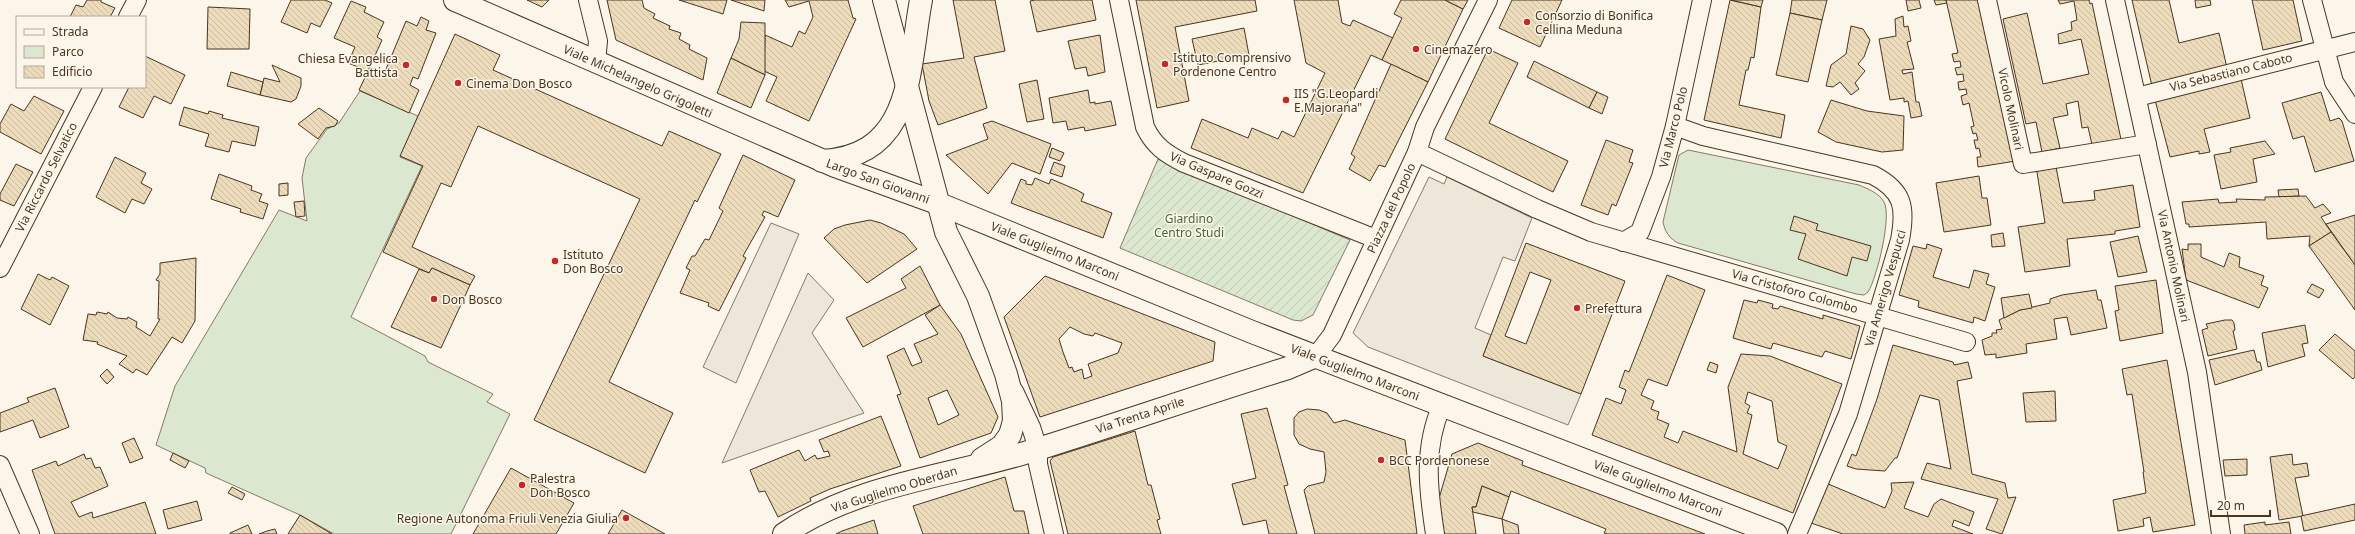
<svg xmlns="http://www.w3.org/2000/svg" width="2355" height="534" font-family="'Noto Sans',sans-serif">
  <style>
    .park { fill: #dce7d0; stroke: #887966 }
    .garden { fill: url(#garden-furrows); stroke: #887966 }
    .parking { fill: #ede7d9; stroke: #887966 }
    .building { fill: url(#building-back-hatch); stroke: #4a3520; fill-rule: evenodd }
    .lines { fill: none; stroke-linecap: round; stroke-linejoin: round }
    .street-casing { stroke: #4a3520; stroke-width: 20 }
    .secondary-casing { stroke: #4a3520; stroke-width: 24 }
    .street { stroke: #fbf6e9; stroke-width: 18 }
    .secondary { stroke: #fbf6e9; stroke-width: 22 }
    .poi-dot { fill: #c62828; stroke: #fbf6e9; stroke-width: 1.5 }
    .labels { text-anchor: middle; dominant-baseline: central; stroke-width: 3; stroke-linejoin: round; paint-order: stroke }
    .poi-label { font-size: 12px; fill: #4a3520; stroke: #fbf6e9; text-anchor: start }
    .street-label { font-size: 12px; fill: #4a3520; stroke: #fbf6e9 }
    .park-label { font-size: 12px; fill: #436837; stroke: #fbf6e9 }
  </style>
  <defs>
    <pattern id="garden-furrows" width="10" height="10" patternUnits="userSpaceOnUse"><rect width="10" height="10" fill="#dce7d0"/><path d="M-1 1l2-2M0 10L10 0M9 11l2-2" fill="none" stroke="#bec7b2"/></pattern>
    <pattern id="building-back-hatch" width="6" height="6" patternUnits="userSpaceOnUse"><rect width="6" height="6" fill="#ecdcbc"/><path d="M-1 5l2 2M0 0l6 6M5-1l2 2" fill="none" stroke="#ccbda1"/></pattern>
  </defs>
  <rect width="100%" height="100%" fill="#fbf6e9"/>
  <g class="park">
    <path d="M360,91L418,116L400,157L422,166L351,317L425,356L428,362L493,394L487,402L510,414L451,534H334L300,515L206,473L205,468L156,445L175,386L279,210L307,221L302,178L306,158L327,129L339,123Z"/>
    <path d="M1688,150L1859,185C1868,189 1879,193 1884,202C1892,216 1877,278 1868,292L1864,295L1856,294L1678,243C1669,238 1665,232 1663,222L1678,159L1679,155Z"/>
  </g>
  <path class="garden" d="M1158,159L1350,240L1313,315L1301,321L1293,320L1120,248Z"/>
  <g class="parking">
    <path d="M1429,177L1444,184L1447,177L1532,218L1515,261L1503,257L1475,328L1491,335L1483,356L1581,394L1568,425L1368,347L1353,333Z"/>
    <path d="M771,223L799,234L736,383L703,367Z"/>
    <path d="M808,273L834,300L812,333L864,413L722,463Z"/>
  </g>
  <g class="building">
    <path d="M87,0H101V2L115,8L110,17H70L76,5L83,7Z"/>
    <path d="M291,0H325L332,3L320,27L311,23L307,33L281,22Z"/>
    <path d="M527,0H549L542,7Z"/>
    <path d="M607,0H642L644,8L655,14L653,18L670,26L669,29L681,33L679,39L690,45L689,49L707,58L703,80L616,40Z"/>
    <path d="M679,0H727L723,14Z"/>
    <path d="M731,0H765L764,11Z"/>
    <path d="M785,0H848L853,18L856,19L809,121L766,101L777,77L764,71L765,35L792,47L799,31L805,34L813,17L809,1L789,7Z"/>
    <path d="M953,0H995L1005,51L974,57L987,108L938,125L929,101L922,64L964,58Z"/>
    <path d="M1035,0H1092L1096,20L1037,32L1030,1Z"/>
    <path d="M1136,0H1255L1257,11L1175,27L1189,101L1157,108Z"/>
    <path d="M1294,0H1338L1342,23L1350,26L1353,20L1393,38L1382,60L1371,55L1303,193L1191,148L1202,119L1248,138L1252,128L1278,139L1282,131L1294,137L1325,73L1306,63Z"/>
    <path d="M1401,0H1445L1463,9L1428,82L1382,60L1402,18L1394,14Z"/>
    <path d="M1445,0H1468L1463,9Z"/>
    <path d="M1512,0H1562L1540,47L1499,28Z"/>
    <path d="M1730,0L1761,7L1754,58L1751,57L1748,70H1746L1739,105L1785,115L1781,138L1704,120Z"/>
    <path d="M1731,0H1763L1761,7Z"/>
    <path d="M1792,0H1827L1822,20L1790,13Z"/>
    <path d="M1906,0H1919L1921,8L1908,11Z"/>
    <path d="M1934,0H1946L1947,3L1936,5Z"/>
    <path d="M1946,0H1980L2016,161L1978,167L1977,157H1981L1979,148L1976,149L1974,140H1978L1976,133L1973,134L1971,127L1974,126L1969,103L1963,105L1961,96L1967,94L1966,89L1959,90L1958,82L1964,81L1963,74L1957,75L1955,68L1961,67L1960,61L1954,62L1952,54L1958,53Z"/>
    <path d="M2058,0H2089L2090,4L2092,3L2122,144L2093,149L2088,127L2082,128L2078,101L2066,104L2068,115L2053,118L2060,148L2042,152L2036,122L2026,124L2003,19L2027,13L2043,84L2089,74L2081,39L2059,44L2058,34L2072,30L2071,22L2077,20L2074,1L2060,4Z"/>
    <path d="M2132,0H2169L2179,43L2219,33L2227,68L2152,86Z"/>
    <path d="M2195,0H2210L2211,5L2196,8Z"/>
    <path d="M2252,0H2293L2302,41L2263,50Z"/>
    <path d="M351,1L366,7L364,12L384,22L377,37L382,40L368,71L348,63L355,47L334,38Z"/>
    <path d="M208,7L250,9L249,49H207Z"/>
    <path d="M1790,13L1822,20L1808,82L1776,75Z"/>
    <path d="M1903,16L1904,27L1908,26L1911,41L1907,42L1914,69L1902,70L1903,74L1912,72L1916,102H1919L1922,116L1911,118L1908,101L1904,102V98L1890,100L1879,39L1896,36L1895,19Z"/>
    <path d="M421,17L429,21L426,30L436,33L418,79L413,77L410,85L419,90L409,113L359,90L370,67L384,74L406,21L417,26Z"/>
    <path d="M741,22L765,23V75L731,58L739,39Z"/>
    <path d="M1851,26L1863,29L1870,40L1864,57L1858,64L1865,71L1855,83L1859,89L1851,95L1840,82L1833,87L1826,86L1831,65L1846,54Z"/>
    <path d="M1244,28L1249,55L1198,65L1192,39Z"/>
    <path d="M455,34L500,55L493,70L662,146L669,131L721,154L697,202L695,200L609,382L673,413L645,473L534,420L640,199L478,126L451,187L441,183L412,247L475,276L470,285L432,268L429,273L383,252L423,166L400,156Z"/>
    <path d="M1100,35L1105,72L1088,76L1086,67L1075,69L1068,41Z"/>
    <path d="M1488,49L1518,63L1489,123L1568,161L1553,192L1445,139Z"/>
    <path d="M145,56L185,75L171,104L154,96L143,118L119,107L129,87H145Z"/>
    <path d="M731,58L765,75L751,108L717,93Z"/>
    <path d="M1534,61L1597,92L1589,108L1527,77Z"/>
    <path d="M1391,64L1428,82L1385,167L1379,165L1370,181L1349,169L1355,157L1351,154Z"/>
    <path d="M272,65L301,78V86L296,99L291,102L260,95L264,78L280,82Z"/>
    <path d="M231,72L263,82L260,95L227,86Z"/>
    <path d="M2241,79L2250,118L2204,129L2210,152L2199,154V151L2170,157L2155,100Z"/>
    <path d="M1037,80L1044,119L1027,122L1019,84Z"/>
    <path d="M1088,90L1090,103L1095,102V104L1111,101L1116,125L1085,131L1084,127L1068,130L1066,121L1053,123L1049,98Z"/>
    <path d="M1597,92L1608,97L1602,114L1589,108Z"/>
    <path d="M2321,92L2330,121L2339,118L2342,121L2354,161L2315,172L2304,136L2293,139L2282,103Z"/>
    <path d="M34,96L64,111L41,154L0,132V124L11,104L24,111Z"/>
    <path d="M1831,100L1867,111L1904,116L1903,150L1882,152L1836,142L1818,132Z"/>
    <path d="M184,107L208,114L209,111L223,115L222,118L259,127L255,146L232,141L229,152L205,146L209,134L179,125Z"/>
    <path d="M319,108L338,121L335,126L326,128L318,139L298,124Z"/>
    <path d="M992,121L1051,144L1040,174L1012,163L988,194L946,155L988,139L983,124Z"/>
    <path d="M1606,140L1633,150L1629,162L1633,163L1616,206L1612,204L1608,215L1581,205Z"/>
    <path d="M2265,141L2275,154L2253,159L2257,182L2221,189L2214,155L2231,152L2230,148Z"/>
    <path d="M1052,148L1064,153L1060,161L1049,157Z"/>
    <path d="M743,155L795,180L778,217L764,211L762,215L765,217L743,256L746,258L719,311L708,306L709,303L680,293L690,270L686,268L692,256H695L705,239L709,240L723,211L719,208Z"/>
    <path d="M115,157L146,173L141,183L152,189L144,204L132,199L125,213L96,197Z"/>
    <path d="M1054,162L1065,166L1062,177L1050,173Z"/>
    <path d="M2055,162L2063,203L2095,200L2094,191L2133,185L2140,227L2115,231V234L2067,239L2070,266L2025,272L2018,227L2045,223L2036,166Z"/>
    <path d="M16,164L33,172L14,206L0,200V194Z"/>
    <path d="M219,174L252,186L251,190L262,194L259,201L268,204L263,219L240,212L241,209L211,199Z"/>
    <path d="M1979,176L1982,198H1987L1991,225L1944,232L1936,183Z"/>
    <path d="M1035,178L1049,184L1051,179L1077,190L1084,194L1081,201L1112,213L1103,238L1011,203L1021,179L1026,181V184L1032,185Z"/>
    <path d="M288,183V195L279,196V184Z"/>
    <path d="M2298,189L2299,196L2279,197L2278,190Z"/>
    <path d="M2306,196L2315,208L2323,204L2331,213L2321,217L2331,232L2309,246L2310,236L2267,239L2266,222L2189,227V224H2186L2182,202L2218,199L2219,203L2237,202L2236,199L2265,200V197Z"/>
    <path d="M304,201L305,216L296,217L294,202Z"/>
    <path d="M2355,215V265L2326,224Z"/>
    <path d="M1794,216L1818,224L1816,230L1871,246L1867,261L1852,257L1847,276L1798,259L1806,234L1790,230Z"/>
    <path d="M870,220L881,223L904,234L917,249L867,283L824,238L834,229L845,225Z"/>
    <path d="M2331,232L2355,265V310L2309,246Z"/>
    <path d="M2003,233L2005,246L1992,247L1991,235Z"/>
    <path d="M2138,236L2147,272L2118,277L2110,242Z"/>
    <path d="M1526,243L1625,281L1581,394L1483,356ZM1530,272L1551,280L1526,344L1505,336Z"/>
    <path d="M1927,244L1942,249L1933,277L1969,288L1974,270L1989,274L1986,284L1995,287L1985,321L1974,317L1973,323L1918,307L1919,301L1899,295L1913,246L1926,249Z"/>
    <path d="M2188,244H2201V257L2224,267L2229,253L2240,257L2239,267L2264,276L2261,285L2268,288L2259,308L2186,280L2182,249L2188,250Z"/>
    <path d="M196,258L195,321L182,343L172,337L147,375L136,369L133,373L119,364L127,356L97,344L98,342L83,340L88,314L96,315L97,312L107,314L108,312L117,318L127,319L128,317L137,322L136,327L150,336L160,319H158L159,281L156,280L160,274V263Z"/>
    <path d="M920,266L940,305L863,347L846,318L906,288L901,279Z"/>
    <path d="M432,268L470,285L441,348L391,327L419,269L429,273Z"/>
    <path d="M38,274L50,280L52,277L69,286L50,325L21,309Z"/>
    <path d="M1667,275L1705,290L1667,386L1648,379L1641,395L1654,401L1651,409L1659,412L1657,419L1669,424L1664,437L1678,443L1683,431L1737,452L1728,387L1741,354L1770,356L1842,384L1793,513L1592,435L1606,398L1621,404L1626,390L1619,387L1625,370L1629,372ZM1748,392L1772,401L1778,442L1787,446L1778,469L1743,454L1752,415L1747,413L1750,406L1745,403Z"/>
    <path d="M1045,276L1215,342L1213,361L1040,417L1004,317ZM1070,327L1084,334L1093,336L1095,333L1122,343L1118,353L1088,364L1092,376L1084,379L1082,369L1074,372L1072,367L1069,368L1063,352L1059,339Z"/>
    <path d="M2156,280L2163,333L2120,341L2115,311L2119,310L2115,286Z"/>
    <path d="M2312,284L2324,290L2319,298L2307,292Z"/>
    <path d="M2096,290L2098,300H2101L2107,328L2071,335L2067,317L2054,319L2057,339L2026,344L2027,353L1996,358V354L1985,355L1982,340L1992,336V333H1997L1996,330L2002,329L1999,320L2020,310L2050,303V299L2062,295Z"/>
    <path d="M2029,294L2032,308L2020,310L2004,318L2001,298Z"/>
    <path d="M1744,300L1757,303L1758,300L1773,304L1772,308L1778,309L1780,306L1823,319V315L1860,326L1851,359L1825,351L1822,357L1773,343L1771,349L1733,338Z"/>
    <path d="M940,305L961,334L998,417L991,433L920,458L897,395L901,394L887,356L904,348L912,366L922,362L914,344L938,334L925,315ZM947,390L959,415L938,425L928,398Z"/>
    <path d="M2225,320H2232L2234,323L2235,330L2233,331L2237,349L2208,356L2202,330L2208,328L2206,324Z"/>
    <path d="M2305,325L2308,343L2302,344L2305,356L2268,367L2262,333Z"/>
    <path d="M2335,334L2355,351V377L2353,379L2319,350Z"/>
    <path d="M1893,345L1953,362L1954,365L1968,362L1972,378L1957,381L1972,474L2005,483L2008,498L2016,497L2002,534L1986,529L1998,499L1921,479L1927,463L1951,469L1939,400L1920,395L1897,458H1895L1885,471L1856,469L1847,466L1852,454L1856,456L1877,399Z"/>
    <path d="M2254,350L2257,362H2260L2262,370L2215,385L2209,360Z"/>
    <path d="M2167,360L2195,525L2153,532L2150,517L2143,519L2144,526L2118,531L2113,500L2146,493L2143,472H2144L2132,394L2127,395L2122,369Z"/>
    <path d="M1710,362L1718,365L1716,373L1707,370Z"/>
    <path d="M107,369L114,377L107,384L100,376Z"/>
    <path d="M55,388L69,427L40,438L33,420L0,432V413L29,402L27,398Z"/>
    <path d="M2055,391L2056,421L2026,422L2023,393Z"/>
    <path d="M1267,408L1288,485L1284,486L1297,534H1269L1266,520L1243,525L1232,484L1256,478L1241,414Z"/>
    <path d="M1307,409L1319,410L1327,413L1334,423L1345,420L1405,440L1417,534H1315L1304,490L1308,486L1324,482L1326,472L1324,452L1310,449L1299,444L1294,435V418L1299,412Z"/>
    <path d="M881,416L901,466L830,489L810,498L811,501L778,517L765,491L759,492L750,470L799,450L805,461L815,455L817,459L830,456L828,451L824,452L819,440Z"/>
    <path d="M1135,431L1148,485H1151L1160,519L1157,520L1161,534H1068L1050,461L1053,457Z"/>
    <path d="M134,438L143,458L130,463L122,443Z"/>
    <path d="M1478,443L1523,461L1522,465L1705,534H1607L1604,533L1606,529L1511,491L1509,497L1482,486L1476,507H1472L1476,534H1444L1441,512H1435L1452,454Z"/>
    <path d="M173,453L189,461L185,468L170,460Z"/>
    <path d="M84,454L86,459L91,458L95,468L100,467L108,486L71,502L79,517L92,512L93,518L145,502L156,534H55L32,470L56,461L58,466Z"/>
    <path d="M2292,454L2293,465L2307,463L2309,476L2295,478L2303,516L2279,520L2270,457Z"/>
    <path d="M2247,459V475L2225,476L2223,460Z"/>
    <path d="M511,468L574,503L556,534H473Z"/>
    <path d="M1005,477L1014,511H1024L1029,534H923L913,506Z"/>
    <path d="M1914,482L1904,508L1928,517L1934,504L1941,499L1974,512L1969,526L1954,520L1952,526L1973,534H1843L1811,523L1826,483L1885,508L1892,491L1891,483Z"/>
    <path d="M1482,486L1509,497L1502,519L1473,512L1472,507H1476Z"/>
    <path d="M232,487L245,494L242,500L228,493Z"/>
    <path d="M197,501L202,520L168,529L163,510Z"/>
    <path d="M2355,504V520L2304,531L2301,516Z"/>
    <path d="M622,510L665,534H608Z"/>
    <path d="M300,515L332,534H288Z"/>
    <path d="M1502,519L1518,525L1519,534H1504Z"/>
    <path d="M874,520L878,534H836L842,531Z"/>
    <path d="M2265,522V525L2289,522L2291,534H2245L2244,525Z"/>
    <path d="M248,525L252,534H230V533Z"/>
    <path d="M275,529L277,534H259L267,531Z"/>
  </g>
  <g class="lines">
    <defs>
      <g id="street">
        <path d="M588,0L598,41L596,63"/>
        <path d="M1119,0L1145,127C1154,146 1166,154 1184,163L1376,239"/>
        <path d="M1987,0L2023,164L2147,144"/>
        <path d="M2115,0L2197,372L2221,534"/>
        <path d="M2312,0L2334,82L2355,114"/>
        <path d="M128,17L137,0"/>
        <path d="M2137,97L2355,42"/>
        <path d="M1675,126L1703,136L1873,175C1904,191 1906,208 1900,240L1848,414L1797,534"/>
        <path d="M1417,152L1537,209L1591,232L1966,342"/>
        <path d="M1623,242L1640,232L1661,177L1675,126L1702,0"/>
        <path d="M0,268L93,87"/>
        <path d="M1316,356L1332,335L1417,152L1425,127L1488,0"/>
        <path d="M1014,391L1031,427L1038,449V464L1054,534"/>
        <path d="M0,465L30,534"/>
        <path d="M1435,534C1428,489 1423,448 1442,405"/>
      </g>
      <g id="secondary">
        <path d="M455,0L835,166L937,203L1252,332L1776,534"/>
        <path d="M884,0L946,232L978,296L1006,374L1013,401L1014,421L1010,435L1002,446L982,459"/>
        <path d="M822,161C914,156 908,69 921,0"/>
        <path d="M784,534C858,483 954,476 1038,449C1121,423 1204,394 1288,368L1316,356"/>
      </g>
    </defs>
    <use href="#street" class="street-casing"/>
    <use href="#secondary" class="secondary-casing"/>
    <use href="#street" class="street"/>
    <use href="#secondary" class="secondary"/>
  </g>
  <g class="poi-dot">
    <circle cx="1527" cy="22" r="4"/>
    <circle cx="1416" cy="49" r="4"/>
    <circle cx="1165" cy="64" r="4"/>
    <circle cx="406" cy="65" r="4"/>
    <circle cx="458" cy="83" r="4"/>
    <circle cx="1286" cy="100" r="4"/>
    <circle cx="555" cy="261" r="4"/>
    <circle cx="434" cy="299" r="4"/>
    <circle cx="1577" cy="308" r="4"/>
    <circle cx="1381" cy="460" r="4"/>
    <circle cx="522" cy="485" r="4"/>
    <circle cx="626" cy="518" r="4"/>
  </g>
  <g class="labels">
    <g class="poi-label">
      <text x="1535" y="15">Consorzio di Bonifica<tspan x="1535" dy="14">Cellina Meduna</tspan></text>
      <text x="1424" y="49">CinemaZero</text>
      <text x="1173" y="57">Istituto Comprensivo<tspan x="1173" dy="14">Pordenone Centro</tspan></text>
      <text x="398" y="58" text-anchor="end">Chiesa Evangelica<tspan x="398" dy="14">Battista</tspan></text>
      <text x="466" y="83">Cinema Don Bosco</text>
      <text x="1294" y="93">IIS "G.Leopardi<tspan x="1294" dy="14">E.Majorana"</tspan></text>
      <text x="563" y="254">Istituto<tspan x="563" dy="14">Don Bosco</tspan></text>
      <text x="442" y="299">Don Bosco</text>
      <text x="1585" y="308">Prefettura</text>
      <text x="1389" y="460">BCC Pordenonese</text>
      <text x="530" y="478">Palestra<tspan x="530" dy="14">Don Bosco</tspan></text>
      <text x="618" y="518" text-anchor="end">Regione Autonoma Friuli Venezia Giulia</text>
    </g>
    <g class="street-label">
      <text transform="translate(2231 72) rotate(-14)">Via Sebastiano Caboto</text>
      <text transform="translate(638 81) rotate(24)">Viale Michelangelo Grigoletti</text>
      <text transform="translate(2011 109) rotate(78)">Vicolo Molinari</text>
      <text transform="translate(1673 127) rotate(-76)">Via Marco Polo</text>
      <text transform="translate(1217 175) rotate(23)">Via Gaspare Gozzi</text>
      <text transform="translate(46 177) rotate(-63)">Via Riccardo Selvatico</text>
      <text transform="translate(878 181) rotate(20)">Largo San Giovanni</text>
      <text transform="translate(1391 208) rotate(-65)">Piazza del Popolo</text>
      <text transform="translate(1055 251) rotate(22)">Viale Guglielmo Marconi</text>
      <text transform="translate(2174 266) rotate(78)">Via Antonio Molinari</text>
      <text transform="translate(1885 288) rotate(-74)">Via Amerigo Vespucci</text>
      <text transform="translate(1795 291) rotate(16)">Via Cristoforo Colombo</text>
      <text transform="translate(1355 372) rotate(21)">Viale Guglielmo Marconi</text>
      <text transform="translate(1140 415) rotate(-18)">Via Trenta Aprile</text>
      <text transform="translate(1658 488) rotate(21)">Viale Guglielmo Marconi</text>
      <text transform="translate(894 489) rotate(-17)">Via Guglielmo Oberdan</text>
    </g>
    <g class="park-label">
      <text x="1189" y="218">Giardino<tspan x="1189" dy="14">Centro Studi</tspan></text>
    </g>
  </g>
  <rect x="16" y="16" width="130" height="72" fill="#fbf6e9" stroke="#b4a999"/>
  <rect x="24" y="29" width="20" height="6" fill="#fbf6e9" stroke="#b4a999"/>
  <text x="52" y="36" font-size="12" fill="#4a3520">Strada</text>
  <rect x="24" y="46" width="20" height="12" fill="#dce7d0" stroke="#b4a999"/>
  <text x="52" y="56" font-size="12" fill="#4a3520">Parco</text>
  <rect x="24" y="66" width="20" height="12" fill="url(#building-back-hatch)" stroke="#b4a999"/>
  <text x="52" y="76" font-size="12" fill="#4a3520">Edificio</text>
  <path d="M2211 510v6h59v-6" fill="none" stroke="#4a3520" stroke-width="2"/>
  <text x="2217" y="510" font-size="12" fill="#4a3520" stroke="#fbf6e9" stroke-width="3" paint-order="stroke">20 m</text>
</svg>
